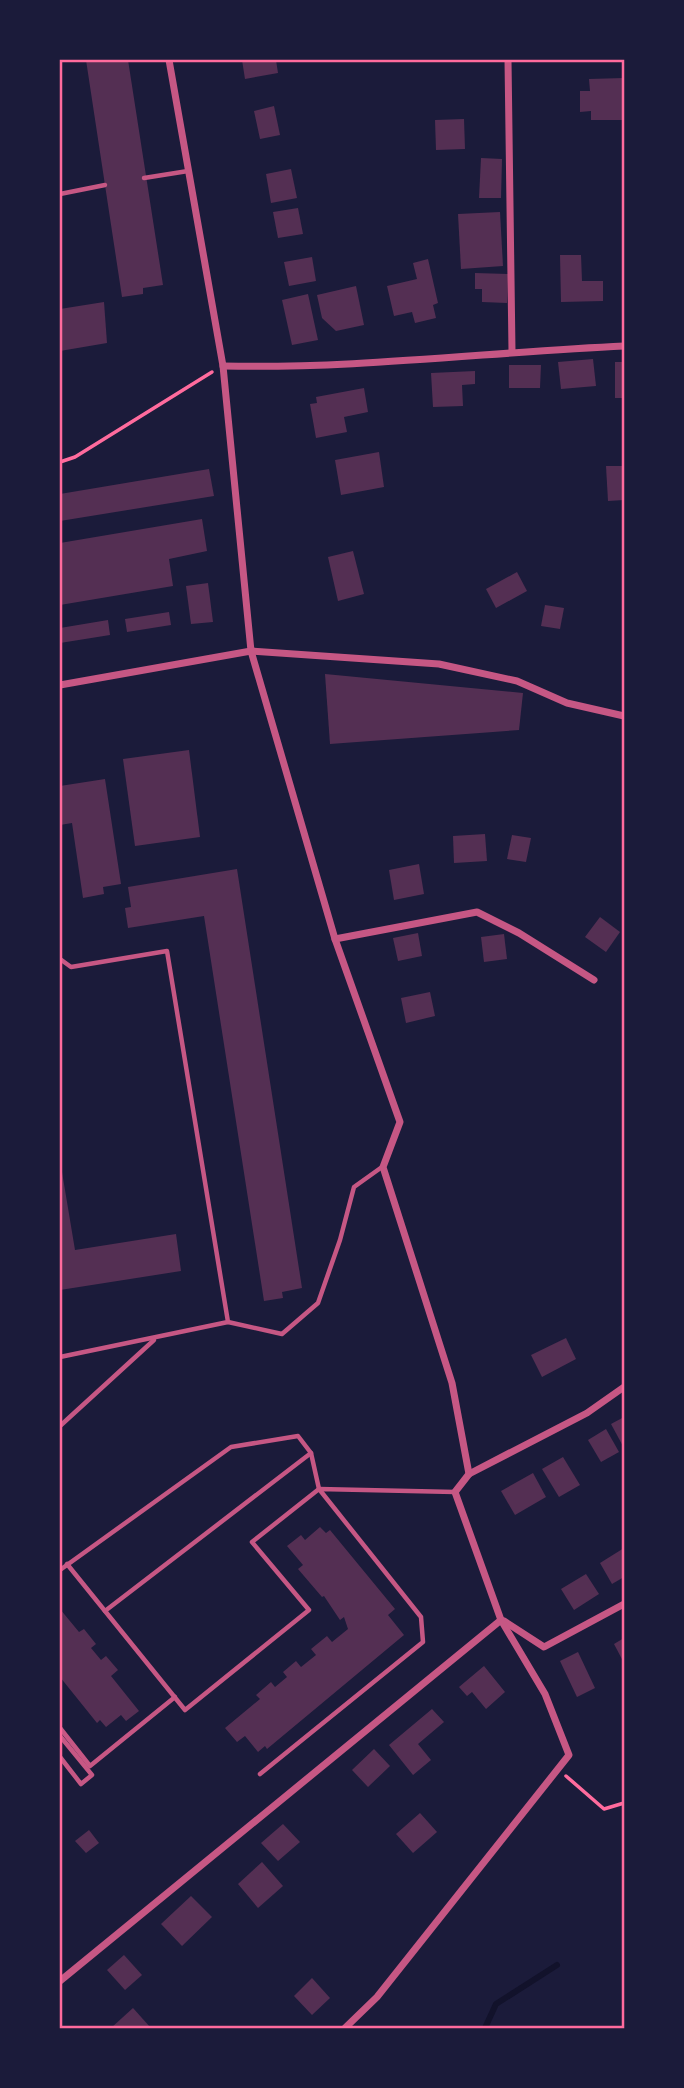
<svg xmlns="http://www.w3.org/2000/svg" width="684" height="2088" font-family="'Source Sans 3',sans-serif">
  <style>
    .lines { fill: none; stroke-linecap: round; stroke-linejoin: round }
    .stream { stroke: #12122b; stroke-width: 6 }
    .building { fill: #542f53 }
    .path { stroke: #ff6b9d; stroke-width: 3.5 }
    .service { stroke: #c65784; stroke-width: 4.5 }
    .minor { stroke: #c65784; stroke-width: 7 }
    .neatline { fill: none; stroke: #ff6b9d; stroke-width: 2.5 }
  </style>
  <rect width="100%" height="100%" fill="#1b1b3a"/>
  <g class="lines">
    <path class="stream" d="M485,2028L496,2004L557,1965"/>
  </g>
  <g class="building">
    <path d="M86,60H128L163,285L143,288V294L122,297Z"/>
    <path d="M242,60H276L278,73L245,79Z"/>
    <path d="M624,78V120H591V111L580,112V91H590L589,79Z"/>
    <path d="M274,106L280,135L260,139L254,111Z"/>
    <path d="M464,119L465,149L436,150L435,120Z"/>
    <path d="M481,158L502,159L501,198H479Z"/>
    <path d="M291,169L297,198L271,203L266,174Z"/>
    <path d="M298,208L303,234L278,238L273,212Z"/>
    <path d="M500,212L503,266L461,269L458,214Z"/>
    <path d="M560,255H581L582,281H603V301L561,302Z"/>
    <path d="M312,257L316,281L289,286L284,262Z"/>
    <path d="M428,259L438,303L433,305L436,318L415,323L412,312L394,316L387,286L417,279L413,263Z"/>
    <path d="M475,273L508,274L507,303L482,302V289H475Z"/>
    <path d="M356,286L364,325L336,331L322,318L317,295Z"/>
    <path d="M308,294L318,340L292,345L282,300Z"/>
    <path d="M104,302L107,343L60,351V309Z"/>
    <path d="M593,359L596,386L561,389L558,362Z"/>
    <rect x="615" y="362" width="9" height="36"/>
    <path d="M509,365H541L540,388H509Z"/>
    <path d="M475,371V384L462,385L463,406L433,407L431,373Z"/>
    <path d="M364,388L368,412L344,417L347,432L316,438L310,404L317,403L316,397Z"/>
    <path d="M379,452L384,487L341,495L335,460Z"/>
    <path d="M606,466H624V500L608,501Z"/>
    <path d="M209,469L214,496L60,521V494Z"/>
    <path d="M202,519L207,551L169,559L173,586L60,605V543Z"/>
    <path d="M353,551L364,594L338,601L328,557Z"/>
    <path d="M517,572L527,591L496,608L486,589Z"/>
    <path d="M208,583L213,622L191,624L186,586Z"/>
    <path d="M545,605L564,608L560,629L541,626Z"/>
    <path d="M169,612L171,625L127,632L125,619Z"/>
    <path d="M108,620L110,635L60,643V628Z"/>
    <path d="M325,674L523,693L519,730L330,744Z"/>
    <path d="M189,750L200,837L135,846L123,759Z"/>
    <path d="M105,779L121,884L103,887L104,894L83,898L72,823L60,825V786Z"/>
    <path d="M485,834L487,861L454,863L453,836Z"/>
    <path d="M512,835L531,838L526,862L507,859Z"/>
    <path d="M419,864L424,894L394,900L389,870Z"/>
    <path d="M237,869L302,1288L282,1292L283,1298L264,1301L204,916L128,928L125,908L131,907L128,887Z"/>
    <path d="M600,917L620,932L606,952L585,937Z"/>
    <path d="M418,933L422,956L398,961L393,938Z"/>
    <path d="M504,934L507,959L484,962L481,937Z"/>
    <path d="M430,992L435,1016L406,1023L401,998Z"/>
    <path d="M60,1160L75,1250L176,1234L181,1271L60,1290Z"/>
    <path d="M566,1338L576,1359L542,1377L531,1355Z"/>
    <path d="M624,1417V1448L611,1424Z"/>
    <path d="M606,1429L619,1452L601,1462L588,1440Z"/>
    <path d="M563,1457L580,1485L559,1497L542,1469Z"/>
    <path d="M533,1473L546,1497L515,1515L501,1491Z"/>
    <path d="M320,1527L326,1533L330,1530L395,1609L388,1615L404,1635L267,1749L265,1746L258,1752L245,1736L237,1742L225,1728L260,1699L256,1695L271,1682L275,1687L287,1677L283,1672L296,1661L301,1667L316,1655L311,1649L327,1636L332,1642L348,1629L344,1617L340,1620L324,1596L322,1597L298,1569L303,1565L287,1546L301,1535L305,1540Z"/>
    <path d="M624,1548V1577L612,1584L600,1563Z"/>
    <path d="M586,1574L599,1594L574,1610L561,1589Z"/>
    <path d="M60,1609L79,1632L84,1629L96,1644L91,1648L101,1660L106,1656L118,1670L111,1676L139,1711L126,1721L121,1715L106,1727L100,1720L97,1723L60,1677Z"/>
    <path d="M624,1638V1663L614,1644Z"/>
    <path d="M578,1652L595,1688L577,1697L560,1661Z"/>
    <path d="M484,1666L505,1692L486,1709L472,1692L467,1696L459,1687Z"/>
    <path d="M432,1709L444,1722L418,1744L431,1760L413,1775L389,1745Z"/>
    <path d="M374,1749L390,1766L368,1787L352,1770Z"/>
    <path d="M420,1813L437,1832L413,1853L396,1834Z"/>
    <path d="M283,1824L300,1842L278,1861L261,1843Z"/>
    <path d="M89,1830L99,1843L86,1853L75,1841Z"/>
    <path d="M262,1862L283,1886L258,1908L238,1884Z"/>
    <path d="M191,1896L212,1917L182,1946L161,1924Z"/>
    <path d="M124,1955L142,1975L125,1990L107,1970Z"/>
    <path d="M312,1978L330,1998L312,2015L294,1996Z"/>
    <path d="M133,2008L150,2027L111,2028Z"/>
  </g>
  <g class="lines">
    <g class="path">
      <path d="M60,462L75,457L212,372"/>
      <path d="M566,1776L604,1809L624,1803"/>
    </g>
    <g class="service">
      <path d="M144,178L188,171"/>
      <path d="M60,194L105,185"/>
      <path d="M60,959L71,967L167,951L228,1322L60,1357"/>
      <path d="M228,1322L282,1334L318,1303L340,1240L354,1187L382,1167"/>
      <path d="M60,1426L154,1340"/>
      <path d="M67,1564L185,1710L309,1610L252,1542L319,1489L455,1492"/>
      <path d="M60,1570L231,1447L298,1436L311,1453L105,1611"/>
      <path d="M60,1728L90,1766L175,1697"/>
      <path d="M60,1736L92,1775L81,1784L60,1757"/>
      <path d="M260,1774L423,1642L421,1617L319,1489L311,1453"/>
    </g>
    <g class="minor">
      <path d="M169,60L223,366L251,651L335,939L400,1122L383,1167L452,1383L469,1474"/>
      <path d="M508,60L512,351"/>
      <path d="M223,366C357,369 491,352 624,346"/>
      <path d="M60,685L251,651L439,664L517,681L567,703L624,716"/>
      <path d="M335,939L477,912L519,933L594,980"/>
      <path d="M504,1621L544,1647L624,1604"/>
      <path d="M60,1981L501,1620"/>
      <path d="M345,2028L377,1997L569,1755L545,1694L501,1620L455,1492L469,1474L587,1413L624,1387"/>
    </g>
  </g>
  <rect width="684" height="2088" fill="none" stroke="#1b1b3a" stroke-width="122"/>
  <rect x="61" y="61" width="562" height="1966" class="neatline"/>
</svg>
